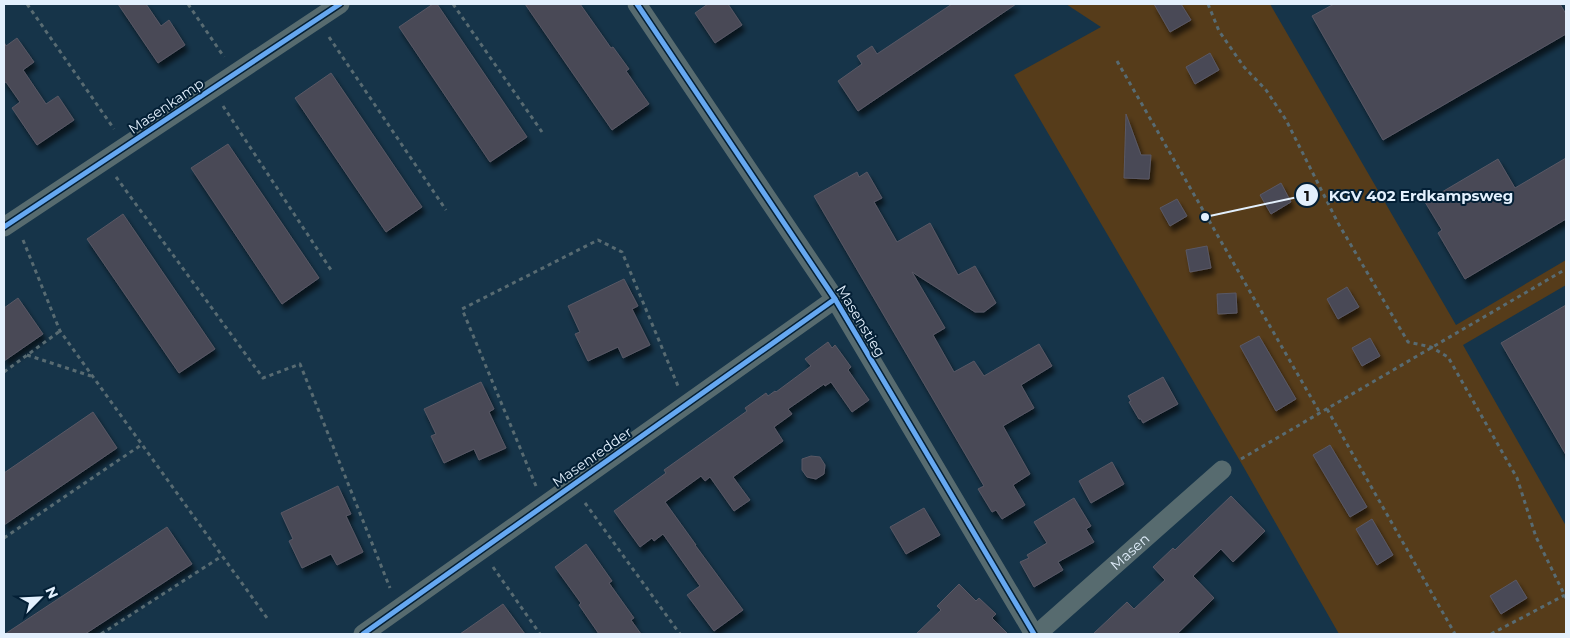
<svg xmlns="http://www.w3.org/2000/svg" width="1570" height="638" font-family="Montserrat,sans-serif">
  <style>
    .green { fill: #563c1a }
    .building { fill: #494956; stroke: #595865; filter: url(#shadow) }
    .lines { fill: none; stroke-linecap: round; stroke-linejoin: round }
    .path { stroke: #586b72; stroke-width: 3; stroke-dasharray: 4 4; stroke-linecap: butt }
    .minor { stroke: #576b6f; stroke-width: 19 }
    .cycleway-casing { stroke: #031f35; stroke-width: 8 }
    .cycleway { stroke: #66a8f1; stroke-width: 5 }
    .labels { text-anchor: middle; dominant-baseline: central; stroke-width: 4; stroke-linejoin: round; paint-order: stroke }
    .street-label { font-size: 14px; fill: #e3f0fd; stroke: #031f35 }
    .leader { fill: none; stroke: #e3f0fd; stroke-width: 2 }
    .callout-dot { fill: #e3f0fd; stroke: #031f35; stroke-width: 2 }
    .mark-label { font-size: 15px; text-anchor: middle; font-weight: bold; fill: #111 }
    .callout-label { font-size: 15px; text-anchor: middle; font-weight: bold; fill: #e3f0fd; stroke: #031f35; stroke-width: 4; stroke-linejoin: round; paint-order: stroke }
  </style>
  <defs>
    <filter id="shadow"><feDropShadow dx="3" dy="5.5" stdDeviation="2.5" flood-color="#0009"/></filter>
  </defs>
  <rect width="100%" height="100%" fill="#163449"/>
  <path class="green" d="M1066,4H1270L1456,325L1566,260V285L1463,345L1566,526V634H1339L1243,466L1014,75L1101,27Z"/>
  <g class="building">
    <path d="M118,4H146L161,26L169,20L185,45L158,63Z"/>
    <path d="M433,4H437L527,137L490,162L399,27Z"/>
    <path d="M525,4H580L611,48L613,47L629,69L626,71L649,104L612,130Z"/>
    <path d="M708,4H728L742,25L715,43L695,13Z"/>
    <path d="M952,4H1016L858,111L838,81L862,64L857,56L872,46L877,54Z"/>
    <path d="M1154,4H1181L1191,20L1170,32Z"/>
    <path d="M1334,4H1560L1566,14V34L1383,140L1312,16Z"/>
    <path d="M17,38L34,62L23,70L46,104L58,96L74,120L37,145L12,108L20,102L6,82L4,83V42L6,46Z"/>
    <path d="M1210,53L1219,70L1195,84L1186,67Z"/>
    <path d="M331,73L422,207L386,232L295,98Z"/>
    <path d="M1126,114L1141,155H1151L1149,179L1124,178Z"/>
    <path d="M228,144L319,278L282,304L191,168Z"/>
    <path d="M1566,158V219L1465,279L1438,233L1442,230L1425,202L1498,159L1515,188Z"/>
    <path d="M857,172L859,177L867,172L882,198L874,202L897,242L930,223L958,275L975,266L996,303L984,312H975L912,272L945,328L933,335L954,372L974,361L984,376L1039,344L1052,366L1021,385L1034,408L1003,426L1030,474L1013,485L1025,505L1002,519L996,510L992,512L978,489L984,486L814,196Z"/>
    <path d="M1281,183L1291,202L1271,214L1260,195Z"/>
    <path d="M1177,199L1187,216L1170,226L1160,208Z"/>
    <path d="M123,214L215,349L179,373L87,239Z"/>
    <path d="M1207,246L1211,268L1190,272L1186,250Z"/>
    <path d="M624,279L638,306L632,309L650,345L623,358L618,347L588,361L575,334L580,332L568,306Z"/>
    <path d="M1347,287L1359,307L1338,319L1327,299Z"/>
    <path d="M1236,293L1237,313L1218,314L1217,294Z"/>
    <path d="M18,298L43,334L4,361V308Z"/>
    <path d="M1566,305V455L1501,343Z"/>
    <path d="M1259,336L1296,399L1276,411L1240,346Z"/>
    <path d="M1370,338L1380,356L1362,366L1352,348Z"/>
    <path d="M828,342L832,348L835,345L851,367L848,370L869,400L852,412L831,382L825,386L824,384L788,409L792,414L774,427L783,441L733,477L750,500L734,511L710,477L705,481L701,476L665,502L696,545H695L743,610L714,631L687,595L700,586L663,534L654,541L652,538L640,547L614,511L666,473L664,470L747,411L745,408L766,393L768,396L775,391L776,392L811,366L805,359Z"/>
    <path d="M1163,377L1178,404L1143,423L1141,419H1139L1129,402L1131,401L1128,396Z"/>
    <path d="M481,382L494,409L489,412L506,448L479,460L474,449L444,463L431,436L436,434L424,409Z"/>
    <path d="M93,412L117,448L4,525V473Z"/>
    <path d="M1330,445L1367,507L1350,517L1313,455Z"/>
    <path d="M811,456L820,457L825,465L824,474L816,479L807,477L802,470V459Z"/>
    <path d="M1112,462L1124,484L1091,503L1079,481Z"/>
    <path d="M338,486L351,514L346,516L363,552L337,565L331,554L302,568L289,541L293,539L281,513Z"/>
    <path d="M1231,496L1265,531L1233,562L1221,549L1193,576L1214,598L1177,634H1093L1127,602L1134,609L1165,580L1153,567L1173,548L1175,550Z"/>
    <path d="M1074,498L1091,526L1086,529L1094,542L1058,562L1063,570L1034,587L1020,562L1029,558L1027,555L1047,543L1034,522Z"/>
    <path d="M924,508L940,535L906,554L890,527Z"/>
    <path d="M1372,519L1393,555L1377,565L1356,529Z"/>
    <path d="M167,527L192,564L85,634H5Z"/>
    <path d="M586,544L612,581L609,583L634,618L631,620L641,634H599L579,605L581,603L555,567Z"/>
    <path d="M1516,580L1527,598L1501,614L1490,596Z"/>
    <path d="M959,584L976,601L979,598L996,614L992,618L1008,634H916L941,610L937,606Z"/>
    <path d="M503,604L525,634H460Z"/>
  </g>
  <g class="lines">
    <g class="path">
      <path d="M27,4L114,129"/>
      <path d="M188,4L224,57"/>
      <path d="M453,4L542,132"/>
      <path d="M1208,4L1219,31L1244,67L1266,90L1286,120L1338,223L1408,342L1431,347L1448,357L1517,478L1536,537L1566,598"/>
      <path d="M329,37L446,210"/>
      <path d="M1117,61L1320,413"/>
      <path d="M223,106L331,270"/>
      <path d="M116,177L263,378L300,364L390,588"/>
      <path d="M23,240L60,331L267,618"/>
      <path d="M27,355L91,376"/>
      <path d="M4,372L60,331"/>
      <path d="M1327,409L1455,634"/>
      <path d="M1241,459L1566,269"/>
      <path d="M536,486L462,309L598,240L622,252L678,386"/>
      <path d="M585,503L680,634"/>
      <path d="M4,538L141,445"/>
      <path d="M493,567L540,634"/>
      <path d="M101,634L222,556"/>
      <path d="M1491,634L1565,595"/>
    </g>
    <g class="minor">
      <path d="M637,4L835,299L1034,634"/>
      <path d="M4,227L340,4"/>
      <path d="M363,634L835,299"/>
      <path id="s1" d="M1037,634L1222,470"/>
    </g>
    <defs>
      <g id="cycleway">
        <path d="M637,4L835,299L1034,634"/>
        <path d="M4,227L340,4"/>
        <path d="M363,634L835,299"/>
      </g>
    </defs>
    <use href="#cycleway" class="cycleway-casing"/>
    <use href="#cycleway" class="cycleway"/>
  </g>
  <g class="labels">
    <g class="street-label">
      <text transform="translate(166 106) rotate(-34)">Masenkamp</text>
      <text transform="translate(861 321) rotate(59)">Masenstieg</text>
      <text transform="translate(592 457) rotate(-35)">Masenredder</text>
      <text stroke="none"><textPath href="#s1" startOffset="124">Masen</textPath></text>
    </g>
  </g>
  <path class="leader" d="M1205 217L1307 195"/>
  <g class="callout-dot">
    <circle cx="1205" cy="217" r="5"/>
    <circle cx="1307" cy="195" r="12"/>
  </g>
  <g class="mark-label">
    <text x="1307" y="201">1</text>
  </g>
  <g class="callout-label">
    <text x="1421" y="201">KGV 402 Erdkampsweg</text>
  </g>
  <rect width="1570" height="638" fill="none" stroke="#e3f0fd" stroke-width="10"/>
  <g transform="translate(40 598) rotate(66)" stroke="#031f35" stroke-width="4" paint-order="stroke">
  <path d="M0-4L9 19L0 12L-9 19Z" fill="#e3f0fd"/>
  <text y="-8" font-size="14" font-weight="bold" text-anchor="middle" fill="#e3f0fd">N</text>
  </g>
</svg>
